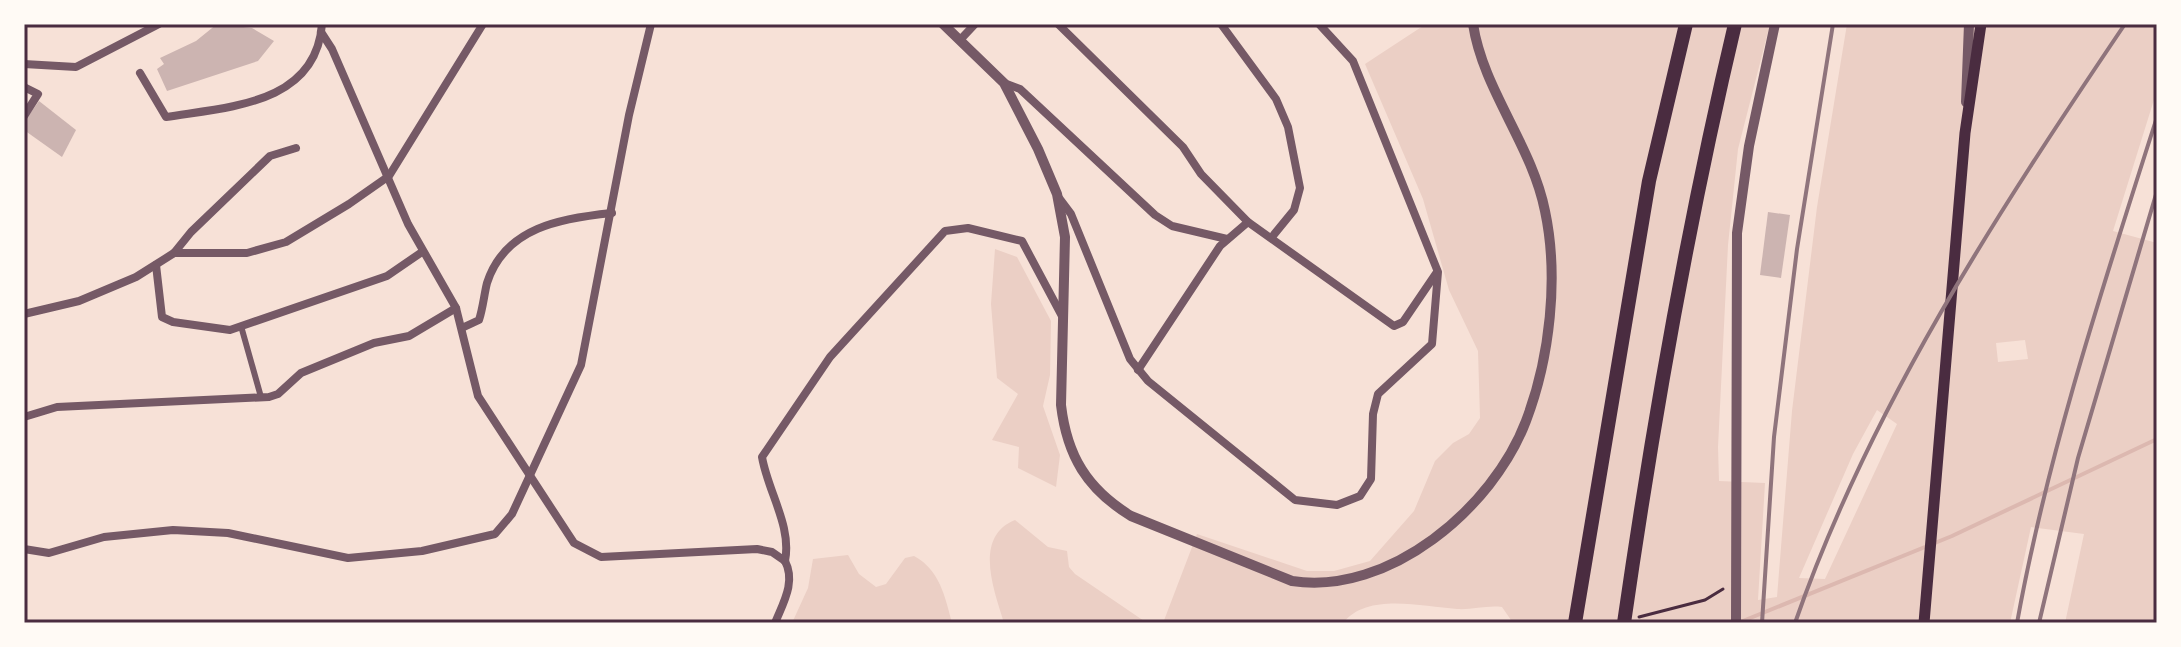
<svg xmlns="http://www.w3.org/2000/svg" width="2181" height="647" font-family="'Alegreya Sans',sans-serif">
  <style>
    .green { fill: #ebcfc5; fill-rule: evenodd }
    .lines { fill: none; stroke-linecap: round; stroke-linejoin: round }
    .stream { stroke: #dcb8b0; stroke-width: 4 }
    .building { fill: #ccb4b1 }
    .path { stroke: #4a2c40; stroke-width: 3 }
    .pedestrian { stroke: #755966; stroke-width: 6 }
    .minor { stroke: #755966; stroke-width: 8 }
    .tertiary { stroke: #755966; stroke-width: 10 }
    .secondary { stroke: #4a2c40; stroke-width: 11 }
    .motorway { stroke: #4a2c40; stroke-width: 14 }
    .rail { stroke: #8f747c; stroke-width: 4 }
    .neatline { fill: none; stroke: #4a2c40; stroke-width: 3 }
  </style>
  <rect width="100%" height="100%" fill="#f7e1d7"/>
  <g class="green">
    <path d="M1426,24H1770L1738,149L1728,245L1718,447L1719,481L1765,483L1758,600L1777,597L1792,411L1817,207L1847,24H2157V90L2113,231L2157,243V623H2065L2084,534L2031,527L2010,623H1513L1502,607C1487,605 1472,610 1457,609C1422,607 1368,592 1343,623H1163L1197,534L1307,571H1334L1370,561L1414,511L1435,461L1453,443L1469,434L1480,418L1478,351L1449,290L1423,199L1365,64ZM2025,340L2028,359L1998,362L1996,343ZM1877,410L1897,424L1825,579L1799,578L1853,454Z"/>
    <path d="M995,249L1017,257L1051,321L1050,375L1043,406L1060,455L1056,487L1018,468L1019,447L992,440L1018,394L997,378L991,304Z"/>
    <path d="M1015,520L1048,547L1067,551L1069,567L1075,574L1147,623H1004C994,590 973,537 1015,520Z"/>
    <path d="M848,555L859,574L876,587L886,584L905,558L914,556C940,570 945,597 952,623H792L808,588L813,559Z"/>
  </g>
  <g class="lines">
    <path class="stream" d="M1738,623L1952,536L2157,439"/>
  </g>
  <g class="building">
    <path d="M217,24L252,28L274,41L258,61L167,91L157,69L164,64L160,58L196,41Z"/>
    <path d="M39,101L76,130L62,157L24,130V122Z"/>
    <path d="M1768,212L1790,215L1781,278L1760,275Z"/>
  </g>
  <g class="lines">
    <path class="path" d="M1639,617L1705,600L1723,589"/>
    <path class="pedestrian" d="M241,326L261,397"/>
    <g class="minor">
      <path d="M1058,24L1183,147L1201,174L1248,222L1394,326L1403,322L1437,272"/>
      <path d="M1221,24L1276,99L1288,127L1300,188L1294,210L1272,237"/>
      <path d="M321,32L332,49L408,224L456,308L478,396L574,543L601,557L757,549L772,552L785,561"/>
      <path d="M960,40L975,24"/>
      <path d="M24,64L76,67L159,24"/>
      <path d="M140,73L166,117C227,107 316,105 322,24"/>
      <path d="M1004,83L1020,89L1155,215L1172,226L1227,239"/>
      <path d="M24,116L38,94L24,87"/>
      <path d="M1059,198L1071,214L1130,359L1148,381L1295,500L1337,505L1360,496L1371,479L1373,414L1378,394L1432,344L1438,272L1353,61L1319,24"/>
      <path d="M174,253L191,232L270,156L296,148"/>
      <path d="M156,265L162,317L173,322L230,330L387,276L422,252"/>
      <path d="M24,314L79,301L136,277L174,253H247L286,242L349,204L389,176L483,24"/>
      <path d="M464,327L479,320C483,308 484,295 487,283C505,227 562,218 612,213"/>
      <path d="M1138,370L1220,246L1248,222"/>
      <path d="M24,417L57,407L269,397L278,394L301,373L374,343L409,336L456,308"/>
      <path d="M24,549L49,553L104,537L173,530L228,533L348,558L422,551L495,534L512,514L581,365L629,115L651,24"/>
      <path d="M785,561C792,526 768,492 762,457L830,357L945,231L968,228L1022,241L1062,316"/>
      <path d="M775,623C783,603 796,582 785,561"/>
    </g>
    <g class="tertiary">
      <path d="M943,24L1004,83L1038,149L1057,194L1065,237L1061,405C1067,456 1087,489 1131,516L1292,581C1389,596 1493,508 1526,421C1550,358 1559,277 1545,211C1532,145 1483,90 1473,24"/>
      <path d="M1966,102L1969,24"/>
      <path d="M1736,623L1737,233L1749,146L1775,24"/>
    </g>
    <path class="secondary" d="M1924,623L1965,133L1981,24"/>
    <g class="motorway">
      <path d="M1575,623L1649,181L1686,24"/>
      <path d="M1624,623C1653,422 1688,222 1735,24"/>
    </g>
    <g class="rail">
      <path d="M1762,623L1774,437L1797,249L1833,24"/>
      <path d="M1795,623C1870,407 1998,212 2125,24"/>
      <path d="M2017,623C2048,452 2104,283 2157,117"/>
      <path d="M2039,623L2078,458L2157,191"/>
    </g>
  </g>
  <rect width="2181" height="647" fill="none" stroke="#fffaf5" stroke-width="52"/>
  <rect x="26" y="26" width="2129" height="595" class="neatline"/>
</svg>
